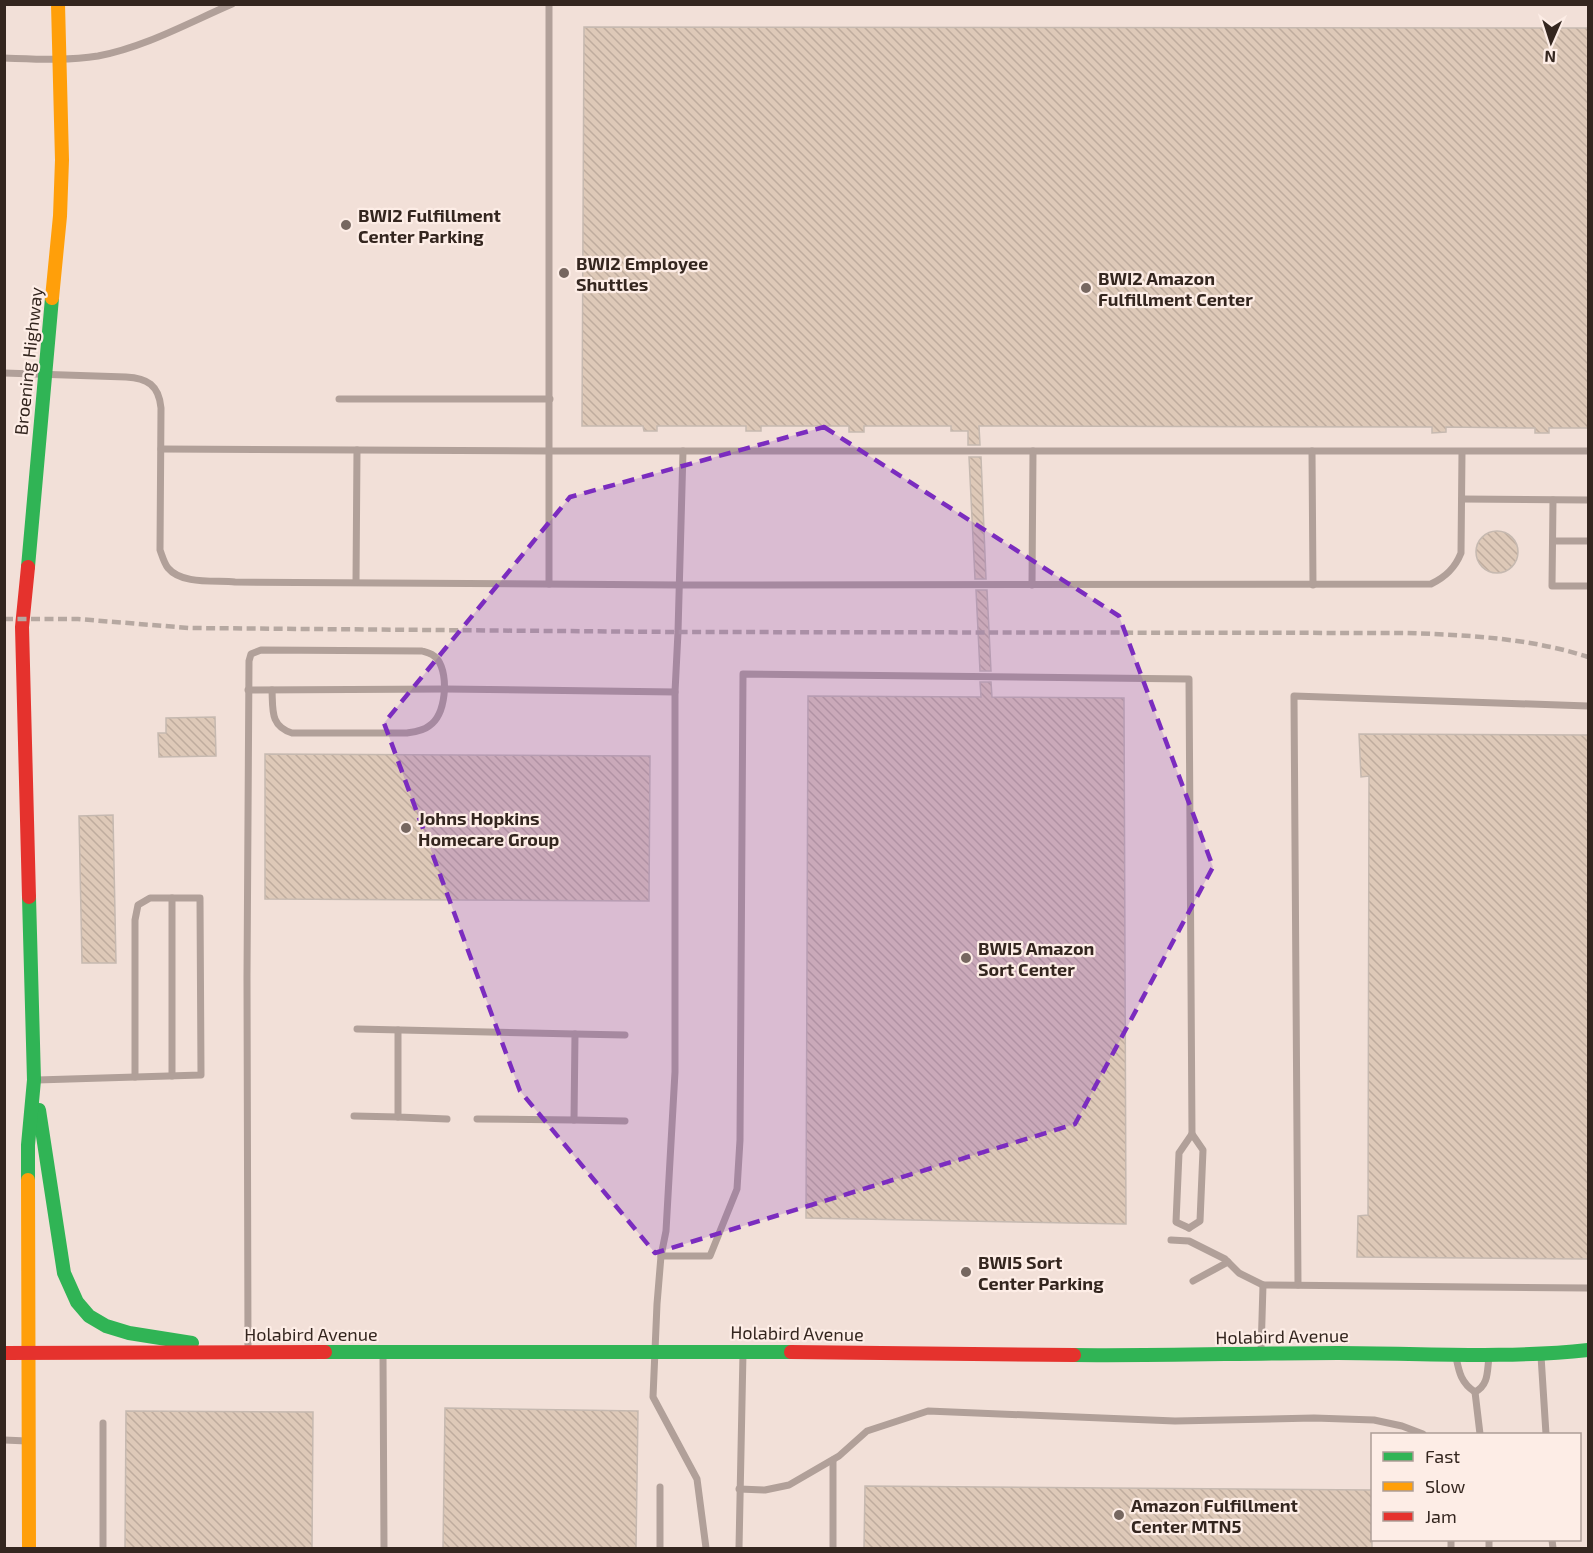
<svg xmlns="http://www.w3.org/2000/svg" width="1593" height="1553" font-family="'Exo 2',sans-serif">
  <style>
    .building { fill: url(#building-back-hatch); stroke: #c6b9b0; stroke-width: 1.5 }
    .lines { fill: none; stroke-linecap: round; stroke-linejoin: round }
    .lane { stroke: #b1a099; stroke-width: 7 }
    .fast { stroke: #30b455; stroke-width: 14 }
    .slow { stroke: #ff9f0a; stroke-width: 14 }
    .jam { stroke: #e5322d; stroke-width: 14 }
    .rail { stroke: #b6a8a1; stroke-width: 4.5; stroke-dasharray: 9 4.5; stroke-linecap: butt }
    .marked { fill: #7b2cbf; fill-opacity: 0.2; stroke: #7b2cbf; stroke-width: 4.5; stroke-dasharray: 12 8; stroke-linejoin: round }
    .poi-dot { fill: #766760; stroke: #fdede6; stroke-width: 2 }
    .labels { text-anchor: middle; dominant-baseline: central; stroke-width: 4.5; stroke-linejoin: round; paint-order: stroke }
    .poi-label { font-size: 18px; font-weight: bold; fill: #34261f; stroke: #fdede6; text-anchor: start }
    .street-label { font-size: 18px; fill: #34261f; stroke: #fdede6 }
  </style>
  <defs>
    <pattern id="building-back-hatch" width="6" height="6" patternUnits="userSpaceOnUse" patternTransform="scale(1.5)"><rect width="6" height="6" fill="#dec9b8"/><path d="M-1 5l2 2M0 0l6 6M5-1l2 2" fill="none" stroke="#bfac9e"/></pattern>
  </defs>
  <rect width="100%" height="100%" fill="#f2e0d8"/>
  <g class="building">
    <path d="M584,27L1588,28V428H1549V433H1535V428L1446,427V432L1432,433V427L979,426L980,445H968V431H951V426H864V432H849V426H761V431H746V426H657V431H644L643,426H582Z"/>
    <path d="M969,457H981L986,579H975Z"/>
    <circle cx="1497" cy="552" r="21"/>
    <path d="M976,590H987L991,671H980Z"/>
    <path d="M980,682H991L992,697L1124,698L1126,1224L806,1218L808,696L981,697Z"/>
    <path d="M215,717L216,756L159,757L158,733H166V718Z"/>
    <path d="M1359,734L1588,735V1259L1357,1257L1358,1216L1368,1215L1369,776L1361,777Z"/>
    <path d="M265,754L650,756L649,901L265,899Z"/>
    <path d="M113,815L116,963H82L79,816Z"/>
    <path d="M445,1408L638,1411L636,1548H443Z"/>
    <path d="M126,1411L313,1412L312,1548H125Z"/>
    <path d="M865,1486L1372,1490V1548H864Z"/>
  </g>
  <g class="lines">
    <g class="lane">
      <path d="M4,58C35,59 67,61 98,56C145,47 188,23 232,4"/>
      <path d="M4,373L126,377C147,378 159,385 161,408L160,550C162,555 164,563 168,568C182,585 216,580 235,582L679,585L1431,584C1446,577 1455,568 1461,553L1462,452"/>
      <path d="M339,399H550"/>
      <path d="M161,449L550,451H1588"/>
      <path d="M683,451L678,632L675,692V1072L666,1231L661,1256L657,1304L653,1397L697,1479L706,1548"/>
      <path d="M1312,451L1313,585"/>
      <path d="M1462,499L1588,500"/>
      <path d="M1553,500L1552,586H1588"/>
      <path d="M1553,541H1588"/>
      <path d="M356,582L357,450"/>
      <path d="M549,584V4"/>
      <path d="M1032,585L1033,451"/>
      <path d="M248,690L446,689L675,692"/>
      <path d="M357,1029L575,1034L574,1120L477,1119"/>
      <path d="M398,1030V1117L447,1119"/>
      <path d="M575,1034L625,1035"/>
      <path d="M135,1077V920L138,905L150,898H172V1076"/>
      <path d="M37,1080L201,1075L200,898H172"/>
      <path d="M354,1116L398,1117"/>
      <path d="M574,1120L625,1121"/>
      <path d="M1189,1228L1200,1221L1203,1150L1192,1134"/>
      <path d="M1171,1240L1189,1241L1225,1259L1239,1273L1263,1285"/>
      <path d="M661,1256H710L737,1189L740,1140L743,674L1189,679L1192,1134L1179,1153L1176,1222L1189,1228"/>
      <path d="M1193,1281L1228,1262"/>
      <path d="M1298,1285L1294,696L1588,706"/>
      <path d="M248,1349L247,977L249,661L251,654L261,650L422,651C429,653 434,654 438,660C449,676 446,715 429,726C423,731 414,732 407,733H292C270,726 273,710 272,690"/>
      <path d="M1261,1352L1263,1285L1588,1288"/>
      <path d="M383,1354L384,1548"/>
      <path d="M1541,1356L1546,1434"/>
      <path d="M1456,1357C1459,1372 1461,1383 1475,1392C1489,1385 1487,1371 1489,1357"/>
      <path d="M1475,1392L1480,1434"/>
      <path d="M4,1440L27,1441"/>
      <path d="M833,1460V1548"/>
      <path d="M739,1489L765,1490L789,1485L839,1456L867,1431L928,1411L1175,1421L1314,1418L1374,1420L1402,1426L1423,1434"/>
      <path d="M1489,1540V1548"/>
      <path d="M1552,1540L1553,1548"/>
      <path d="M103,1548V1423"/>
      <path d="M660,1548V1487"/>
      <path d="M739,1548L743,1353"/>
      <path d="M1451,1548V1540"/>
    </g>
    <g class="fast">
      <path d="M28,567L52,298"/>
      <path d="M39,1110L64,1273L77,1302L89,1316L106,1326L129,1333L192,1343"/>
      <path d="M28,1180V1145L34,1080L29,897"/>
      <path d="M325,1352H791"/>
      <path d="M1074,1355C1162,1356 1250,1353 1338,1353C1421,1353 1505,1359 1588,1350"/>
    </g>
    <g class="slow">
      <path d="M52,298L60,216L62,160L58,4"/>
      <path d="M28,1180L29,1548"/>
    </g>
    <g class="jam">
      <path d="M28,567L22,627L29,897"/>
      <path d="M791,1352L1074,1355"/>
      <path d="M4,1353L325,1352"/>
    </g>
    <path class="rail" d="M4,619H78L189,628L678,632L1406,633C1467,635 1530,638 1588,657"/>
  </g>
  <path class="marked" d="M824,427L1119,616L1213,867L1075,1124L655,1253L520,1091L384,723L570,497Z"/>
  <g class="poi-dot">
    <circle cx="346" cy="225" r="6"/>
    <circle cx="564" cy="273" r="6"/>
    <circle cx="1086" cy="288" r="6"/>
    <circle cx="406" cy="828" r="6"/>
    <circle cx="966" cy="958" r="6"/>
    <circle cx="966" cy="1272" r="6"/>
    <circle cx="1119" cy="1515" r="6"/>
  </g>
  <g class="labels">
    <g class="poi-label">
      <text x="358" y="215">BWI2 Fulfillment<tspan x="358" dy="21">Center Parking</tspan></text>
      <text x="576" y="263">BWI2 Employee<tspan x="576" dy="21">Shuttles</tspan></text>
      <text x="1098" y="278">BWI2 Amazon<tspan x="1098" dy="21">Fulfillment Center</tspan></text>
      <text x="418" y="818">Johns Hopkins<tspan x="418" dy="21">Homecare Group</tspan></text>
      <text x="978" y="948">BWI5 Amazon<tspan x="978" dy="21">Sort Center</tspan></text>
      <text x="978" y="1262">BWI5 Sort<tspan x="978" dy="21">Center Parking</tspan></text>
      <text x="1131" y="1505">Amazon Fulfillment<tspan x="1131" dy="21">Center MTN5</tspan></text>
    </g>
    <g class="street-label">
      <text transform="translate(28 361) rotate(-84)">Broening Highway</text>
      <text transform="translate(797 1333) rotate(1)">Holabird Avenue</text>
      <text x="311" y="1334">Holabird Avenue</text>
      <text transform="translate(1282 1336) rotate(-1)">Holabird Avenue</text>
    </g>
  </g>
  <rect width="1593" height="1553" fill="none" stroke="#34261f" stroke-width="12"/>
  <rect x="1371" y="1433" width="210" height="108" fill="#fdede6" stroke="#ad9d96" stroke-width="1.5"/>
  <rect x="1383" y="1452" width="30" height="9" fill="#30b455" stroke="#ad9d96" stroke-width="1.5"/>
  <text x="1425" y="1463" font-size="18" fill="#34261f">Fast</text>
  <rect x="1383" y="1482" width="30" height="9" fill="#ff9f0a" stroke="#ad9d96" stroke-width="1.5"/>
  <text x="1425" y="1493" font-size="18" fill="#34261f">Slow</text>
  <rect x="1383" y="1512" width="30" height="9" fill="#e5322d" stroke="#ad9d96" stroke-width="1.5"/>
  <text x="1425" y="1523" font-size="18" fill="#34261f">Jam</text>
  <g transform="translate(1551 42) rotate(183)" stroke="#fdede6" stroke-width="4.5" paint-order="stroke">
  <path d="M0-4.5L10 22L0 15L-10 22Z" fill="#34261f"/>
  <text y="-9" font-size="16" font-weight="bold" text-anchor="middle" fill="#34261f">N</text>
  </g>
</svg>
